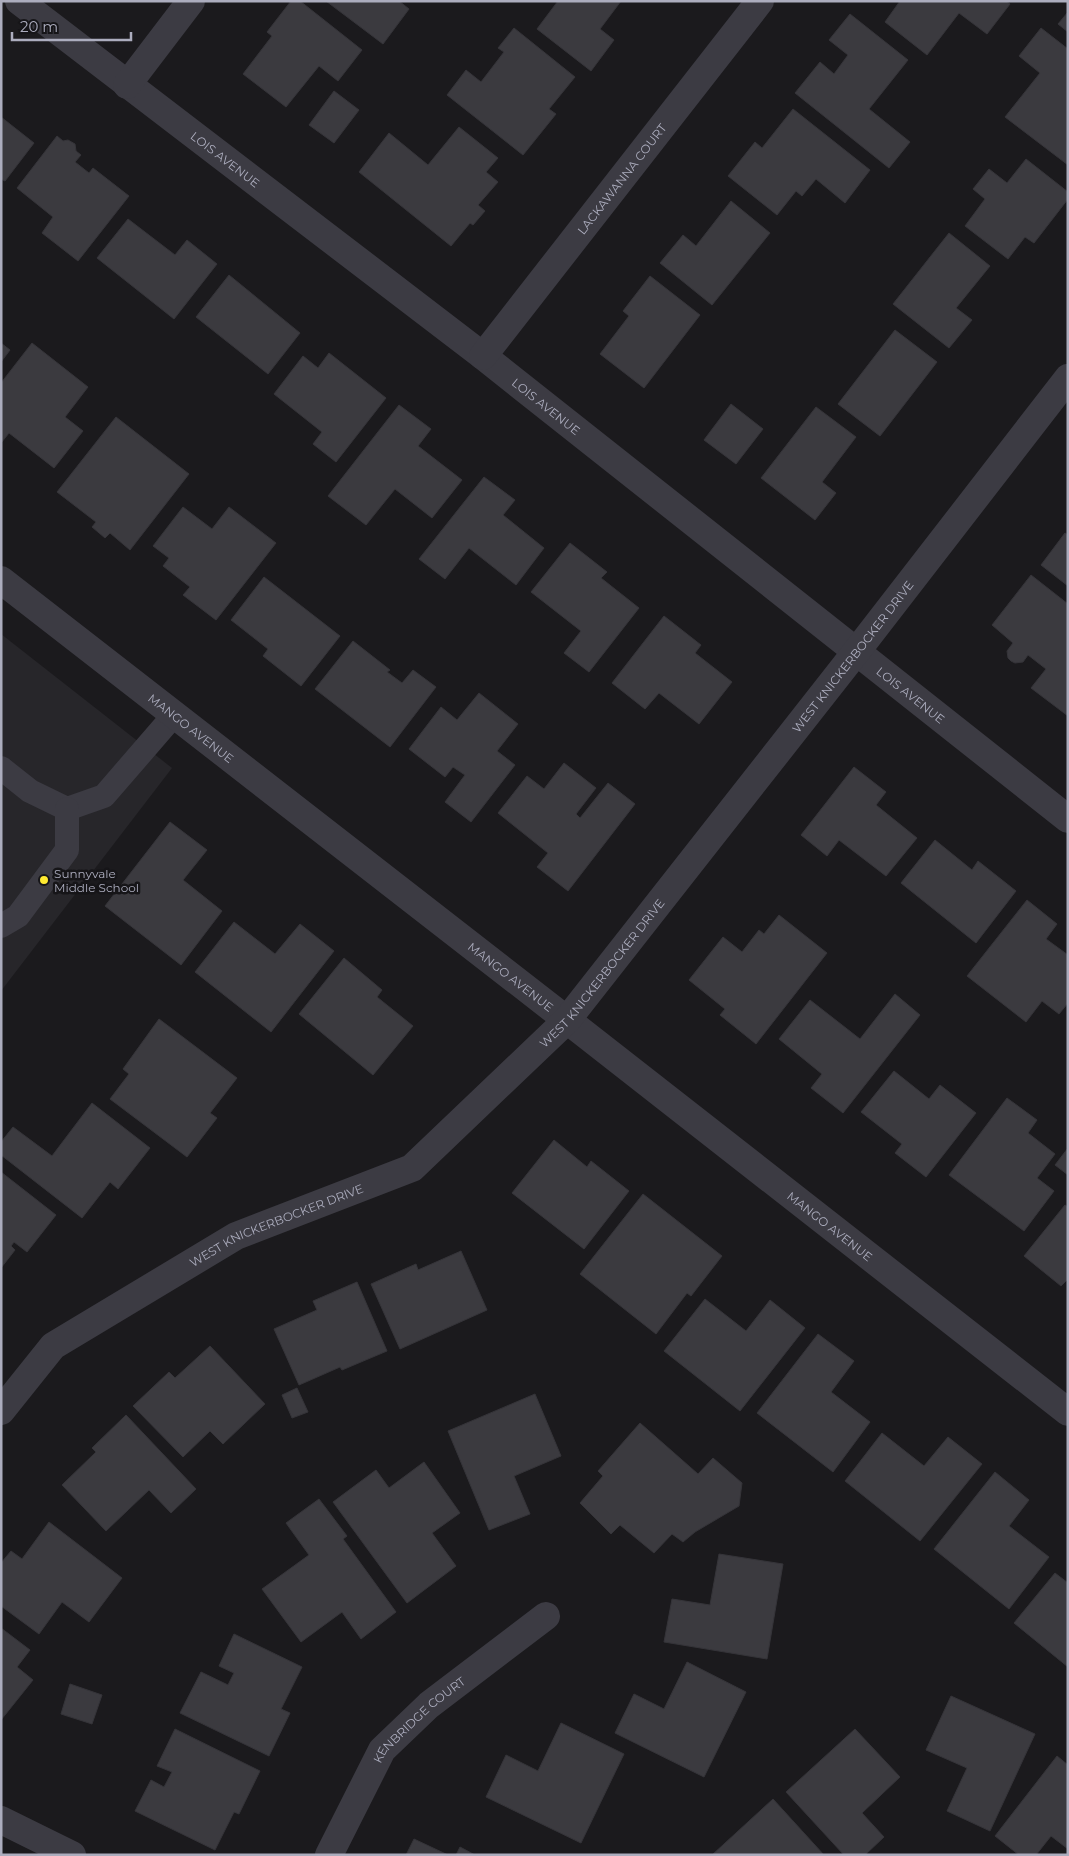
<svg xmlns="http://www.w3.org/2000/svg" width="1069" height="1856" font-family="Montserrat,sans-serif">
  <style>
    .built { fill: #27262a }
    .building { fill: #3b3a3f; stroke: #353439 }
    .lines { fill: none; stroke-linecap: round; stroke-linejoin: round }
    .service { stroke: #3c3b43; stroke-width: 24 }
    .minor { stroke: #3c3b43; stroke-width: 28 }
    .tertiary { stroke: #3c3b43; stroke-width: 28 }
    .poi-dot { fill: #ffea31; stroke: #161518; stroke-width: 2 }
    .labels { text-anchor: middle; dominant-baseline: central; stroke-width: 5; stroke-linejoin: round; paint-order: stroke }
    .street-label { font-size: 12px; fill: #acadbe; stroke: #161518 }
    .poi-label { font-size: 12px; fill: #acadbe; stroke: #161518; text-anchor: start }
  </style>
  <rect width="100%" height="100%" fill="#1b1a1d"/>
  <path class="built" d="M1,634L172,768L1,991Z"/>
  <g class="building">
    <path d="M291,1H300L362,50L338,81L319,66L286,107L243,74L272,36L267,32Z"/>
    <path d="M326,1H399L409,9L383,44Z"/>
    <path d="M558,1H621L600,29L614,40L591,71L537,29Z"/>
    <path d="M900,1H1006L1010,4L987,34L959,13L927,55L885,22Z"/>
    <path d="M1068,12V32L1058,24Z"/>
    <path d="M850,14L908,60L869,109L910,142L889,168L795,93L820,62L834,74L848,55L829,40Z"/>
    <path d="M514,28L575,77L549,109L556,114L523,155L447,95L466,70L481,82L504,52L498,48Z"/>
    <path d="M1041,28L1068,49V165L1005,117L1040,73L1019,56Z"/>
    <path d="M334,91L359,110L334,143L309,125Z"/>
    <path d="M793,109L870,170L845,203L816,179L802,196L796,191L777,215L728,176L755,142L762,148Z"/>
    <path d="M1,117L34,143L5,181L1,179Z"/>
    <path d="M459,127L498,158L486,172L498,182L478,205L485,211L473,225L470,223L451,246L359,172L389,133L428,165Z"/>
    <path d="M57,136L63,141L68,140L75,144L76,151L81,155L75,162L89,173L93,168L129,196L78,261L42,233L53,217L17,188Z"/>
    <path d="M1026,159L1068,192V199L1034,243L1025,237L1008,259L965,226L985,199L973,189L989,169L1007,183Z"/>
    <path d="M731,201L770,233L712,305L660,263L683,235L696,246Z"/>
    <path d="M128,219L175,255L187,240L217,264L174,319L97,258Z"/>
    <path d="M949,233L990,266L956,308L972,320L949,348L893,304Z"/>
    <path d="M229,275L300,333L268,374L196,317Z"/>
    <path d="M650,276L700,315L644,388L600,354L629,316L623,311Z"/>
    <path d="M895,330L937,362L880,436L838,404Z"/>
    <path d="M1,343L10,350L1,362Z"/>
    <path d="M32,343L88,387L65,417L83,431L54,468L9,433L1,443V383Z"/>
    <path d="M329,353L386,398L336,462L313,444L322,432L274,394L303,356L318,368Z"/>
    <path d="M731,404L763,429L736,464L704,440Z"/>
    <path d="M399,405L431,429L418,446L462,480L432,518L395,489L366,525L328,496Z"/>
    <path d="M816,407L856,437L822,482L836,493L815,520L761,478Z"/>
    <path d="M116,417L189,474L130,550L110,533L105,538L92,527L96,522L57,492Z"/>
    <path d="M484,477L515,500L503,515L544,548L516,585L469,548L445,579L419,559Z"/>
    <path d="M183,507L212,529L229,507L276,543L216,620L183,595L190,587L163,566L169,558L153,546Z"/>
    <path d="M1065,533L1068,535V586L1041,565Z"/>
    <path d="M570,543L607,572L601,578L639,608L589,672L564,653L581,631L531,592Z"/>
    <path d="M1031,575L1068,604V716L1031,688L1046,669L1028,655L1023,662L1015,663L1011,661L1008,658L1007,651L1013,643L992,625Z"/>
    <path d="M264,577L340,636L301,686L263,656L268,649L231,620Z"/>
    <path d="M664,616L701,645L695,653L732,682L699,724L659,693L645,709L612,683Z"/>
    <path d="M353,641L390,670L387,672L402,683L413,670L436,687L390,747L315,689Z"/>
    <path d="M479,693L518,724L497,751L515,765L471,822L445,802L465,775L453,767L445,777L409,749L441,707L457,720Z"/>
    <path d="M564,763L596,788L576,814L580,818L608,783L635,804L568,891L537,867L548,853L498,813L527,776L544,789Z"/>
    <path d="M854,767L886,792L876,805L917,838L886,876L839,840L827,856L801,835Z"/>
    <path d="M170,822L207,850L183,880L222,911L181,965L105,906Z"/>
    <path d="M935,840L972,870L978,861L1016,891L976,943L901,883Z"/>
    <path d="M1027,900L1057,924L1046,939L1068,955V1003L1059,1014L1042,1001L1026,1022L967,976Z"/>
    <path d="M779,915L827,953L756,1044L720,1015L725,1009L689,980L723,937L742,952L759,930L764,934Z"/>
    <path d="M234,922L275,954L300,924L334,951L271,1032L195,972Z"/>
    <path d="M344,958L382,990L377,997L413,1026L373,1075L299,1014Z"/>
    <path d="M895,994L920,1015L843,1113L811,1088L822,1074L779,1039L810,1000L860,1039Z"/>
    <path d="M159,1019L237,1078L210,1113L217,1118L187,1157L110,1099L129,1074L123,1069Z"/>
    <path d="M894,1071L929,1099L940,1085L976,1113L926,1177L895,1153L902,1144L861,1112Z"/>
    <path d="M1007,1098L1037,1120L1028,1133L1055,1154L1037,1178L1054,1191L1024,1231L949,1175Z"/>
    <path d="M92,1103L150,1148L118,1189L110,1182L82,1218L1,1155V1142L13,1127L52,1156Z"/>
    <path d="M554,1140L587,1167L591,1161L629,1191L584,1249L512,1193Z"/>
    <path d="M1068,1148V1175L1055,1165Z"/>
    <path d="M1,1172L56,1215L27,1252L14,1242L11,1246L15,1250L1,1268Z"/>
    <path d="M643,1194L722,1256L691,1296L687,1293L656,1334L580,1274Z"/>
    <path d="M1065,1205L1068,1207V1279L1061,1286L1024,1256Z"/>
    <path d="M461,1251L487,1310L400,1349L371,1284L416,1264L418,1270Z"/>
    <path d="M357,1282L387,1351L342,1370L340,1367L299,1385L274,1329L317,1310L313,1301Z"/>
    <path d="M705,1299L746,1331L770,1300L805,1328L740,1411L664,1351Z"/>
    <path d="M818,1334L854,1361L831,1392L870,1422L833,1472L757,1413Z"/>
    <path d="M210,1346L265,1404L223,1444L210,1431L183,1457L133,1406L169,1372L175,1378Z"/>
    <path d="M297,1388L308,1412L292,1418L282,1395Z"/>
    <path d="M535,1394L561,1456L514,1476L530,1514L489,1530L448,1431Z"/>
    <path d="M126,1415L196,1489L171,1513L149,1490L106,1531L62,1485L96,1452L92,1448Z"/>
    <path d="M640,1423L698,1474L713,1458L742,1483L739,1506L695,1532L683,1542L672,1534L654,1553L620,1525L611,1534L580,1503L603,1476L598,1471Z"/>
    <path d="M882,1433L924,1466L948,1437L982,1464L920,1541L845,1481Z"/>
    <path d="M424,1462L460,1513L432,1533L456,1566L407,1603L333,1502L376,1470L389,1488Z"/>
    <path d="M995,1472L1029,1500L1009,1526L1049,1557L1009,1609L934,1549Z"/>
    <path d="M319,1499L347,1536L343,1539L396,1612L361,1639L342,1612L301,1642L262,1589L309,1555L286,1523Z"/>
    <path d="M49,1522L122,1578L89,1622L62,1602L39,1634L1,1606V1563L11,1551L22,1559Z"/>
    <path d="M719,1554L783,1564L767,1659L664,1642L672,1599L710,1605Z"/>
    <path d="M1055,1573L1068,1583V1667L1014,1623Z"/>
    <path d="M1,1628L30,1650L17,1667L33,1680L1,1720Z"/>
    <path d="M234,1634L302,1667L281,1709L290,1713L269,1756L180,1713L201,1672L228,1685L234,1673L219,1666Z"/>
    <path d="M687,1662L746,1692L704,1777L615,1733L634,1694L664,1709Z"/>
    <path d="M70,1684L102,1695L92,1724L61,1714Z"/>
    <path d="M951,1696L1035,1734L990,1831L947,1811L967,1768L926,1750Z"/>
    <path d="M561,1723L624,1754L581,1843L486,1797L506,1755L538,1771Z"/>
    <path d="M175,1729L260,1771L239,1814L234,1812L215,1850L135,1811L151,1780L164,1787L172,1772L157,1766Z"/>
    <path d="M855,1729L900,1777L862,1813L884,1837L865,1855H844L786,1792Z"/>
    <path d="M1057,1756L1068,1765V1849L1051,1836L1036,1855H1019L995,1836Z"/>
    <path d="M773,1799L824,1855H712Z"/>
    <path d="M414,1839L448,1855H406Z"/>
    <path d="M460,1847L475,1855H456Z"/>
  </g>
  <g class="lines">
    <g class="service">
      <path d="M1,768L30,791L67,809L104,796L174,715"/>
      <path d="M1,926L18,916L67,850V809"/>
    </g>
    <g class="minor">
      <path id="s1" d="M19,1L483,356L1068,819"/>
      <path d="M127,85L191,1"/>
      <path id="s2" d="M483,356L760,1"/>
      <path id="s3" d="M1,580L567,1020L1068,1412"/>
      <path d="M1,1820L72,1855"/>
      <path id="s4" d="M329,1855L382,1750L429,1705L546,1616"/>
    </g>
    <path class="tertiary" id="s5" d="M1,1411L53,1346L236,1236L412,1168L567,1020L856,652L1068,378"/>
  </g>
  <circle class="poi-dot" cx="44" cy="880" r="5"/>
  <g class="labels">
    <g class="street-label">
      <text stroke="none"><textPath href="#s1" startOffset="260">LOIS AVENUE</textPath></text>
      <text stroke="none"><textPath href="#s2" startOffset="225">LACKAWANNA COURT</textPath></text>
      <text stroke="none"><textPath href="#s1" startOffset="665">LOIS AVENUE</textPath></text>
      <text stroke="none"><textPath href="#s5" startOffset="1162">WEST KNICKERBOCKER DRIVE</textPath></text>
      <text stroke="none"><textPath href="#s1" startOffset="1130">LOIS AVENUE</textPath></text>
      <text stroke="none"><textPath href="#s3" startOffset="241">MANGO AVENUE</textPath></text>
      <text stroke="none"><textPath href="#s5" startOffset="758">WEST KNICKERBOCKER DRIVE</textPath></text>
      <text stroke="none"><textPath href="#s3" startOffset="646">MANGO AVENUE</textPath></text>
      <text stroke="none"><textPath href="#s5" startOffset="338">WEST KNICKERBOCKER DRIVE</textPath></text>
      <text stroke="none"><textPath href="#s3" startOffset="1051">MANGO AVENUE</textPath></text>
      <text stroke="none"><textPath href="#s4" startOffset="165">KENBRIDGE COURT</textPath></text>
    </g>
    <g class="poi-label">
      <text x="54" y="873">Sunnyvale<tspan x="54" dy="14">Middle School</tspan></text>
    </g>
  </g>
  <rect width="1069" height="1856" fill="none" stroke="#acadbe" stroke-width="5"/>
  <path d="M12 32v8h119v-8" fill="none" stroke="#acadbe" stroke-width="2.5"/>
  <text x="20" y="32" font-size="15" fill="#acadbe" stroke="#161518" stroke-width="4" paint-order="stroke">20 m</text>
</svg>
